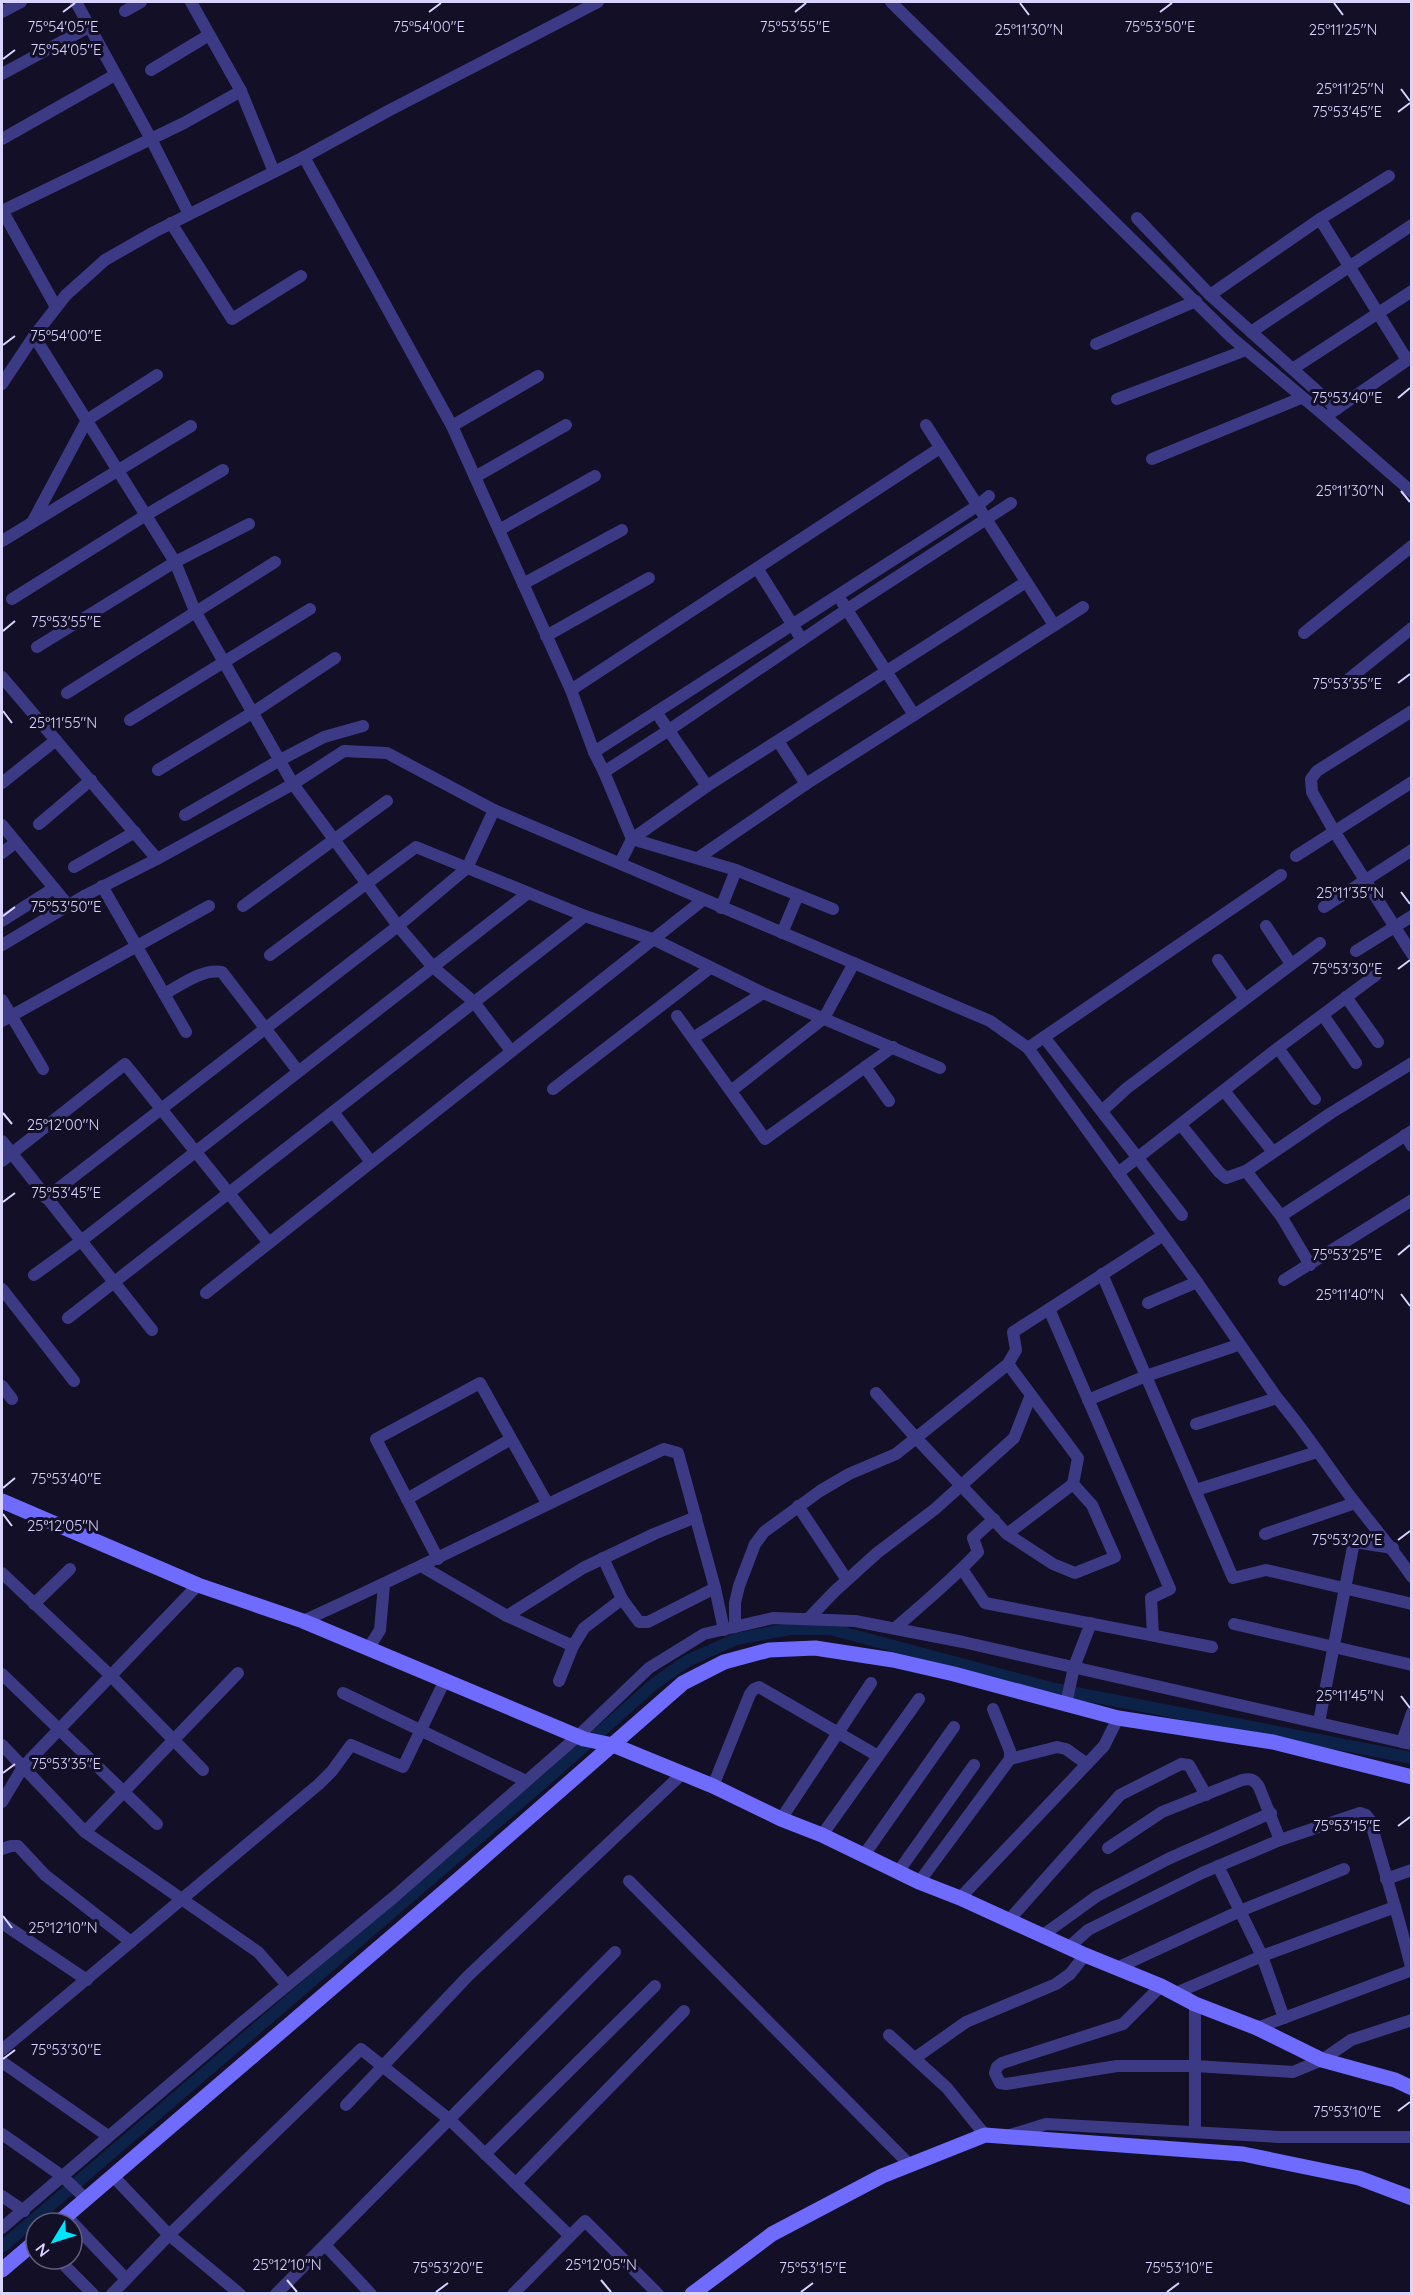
<svg xmlns="http://www.w3.org/2000/svg" width="1413" height="2295" font-family="Quicksand,sans-serif">
  <style>
    .lines { fill: none; stroke-linecap: round; stroke-linejoin: round }
    .canal { stroke: #0c2248; stroke-width: 12 }
    .street { stroke: #3d3a85; stroke-width: 12 }
    .secondary { stroke: #6f6bff; stroke-width: 15 }
    .ticks { fill: none; stroke: #d9d4ff; stroke-width: 2 }
    .ticks-label { font-size: 15px; text-anchor: middle; fill: #d9d4ff; stroke: #130f26; stroke-width: 6; stroke-linejoin: round; paint-order: stroke }
  </style>
  <rect width="100%" height="100%" fill="#130f26"/>
  <g class="lines">
    <path class="canal" d="M2,2247L546,1780L654,1684L687,1661L736,1639L790,1629H830L1055,1689L1412,1758"/>
    <g class="street">
      <path d="M76,2L151,139L189,214"/>
      <path d="M191,2L241,91L274,172"/>
      <path d="M891,2L1231,337L1326,417L1412,492"/>
      <path d="M125,11L141,2"/>
      <path d="M2,12L21,2"/>
      <path d="M151,70L209,35"/>
      <path d="M2,74L89,27"/>
      <path d="M2,139L115,75"/>
      <path d="M304,157L452,426L571,690L594,752L604,772L632,839L736,870L833,909"/>
      <path d="M2,210L56,307"/>
      <path d="M2,211L184,123L241,91"/>
      <path d="M1137,218L1210,295L1337,409"/>
      <path d="M1320,219L1389,176"/>
      <path d="M171,223L232,319L301,276"/>
      <path d="M1210,295L1320,219L1407,360"/>
      <path d="M1251,332L1412,225"/>
      <path d="M34,336L175,562L195,611L293,784L398,926L433,967L474,1002L511,1051"/>
      <path d="M1096,344L1196,301"/>
      <path d="M1294,368L1412,291"/>
      <path d="M2,384L34,336L66,295L105,260L154,232L304,157L388,111L598,2"/>
      <path d="M1117,399L1246,350"/>
      <path d="M1332,412L1412,357"/>
      <path d="M926,425L1054,625"/>
      <path d="M452,426L538,376"/>
      <path d="M1152,459L1301,398"/>
      <path d="M475,477L566,425"/>
      <path d="M33,521L87,420L157,375"/>
      <path d="M499,530L595,476"/>
      <path d="M2,541L191,426"/>
      <path d="M757,568L802,640"/>
      <path d="M523,584L622,530"/>
      <path d="M12,599L146,515L223,470"/>
      <path d="M842,602L914,715"/>
      <path d="M1304,633L1412,546"/>
      <path d="M546,636L649,578"/>
      <path d="M37,647L175,562L249,524"/>
      <path d="M2,677L157,859"/>
      <path d="M1344,683L1412,628"/>
      <path d="M571,690L940,448"/>
      <path d="M67,693L275,562"/>
      <path d="M1412,711L1317,771L1311,779L1312,792L1334,831L1412,954"/>
      <path d="M656,712L707,786"/>
      <path d="M130,720L310,609"/>
      <path d="M778,741L806,784"/>
      <path d="M594,752L977,506L989,496"/>
      <path d="M158,770L252,713L335,658"/>
      <path d="M604,772L669,730L846,610L1011,503"/>
      <path d="M2,783L56,740"/>
      <path d="M185,815L280,760L324,737L363,726"/>
      <path d="M39,824L91,780"/>
      <path d="M2,825L68,905"/>
      <path d="M2,853L16,842"/>
      <path d="M1296,856L1412,782"/>
      <path d="M698,858L806,784L1083,607"/>
      <path d="M620,863L632,839L707,786L1026,582"/>
      <path d="M74,867L135,832"/>
      <path d="M102,886L186,1032"/>
      <path d="M243,906L387,801"/>
      <path d="M1324,907L1412,850"/>
      <path d="M721,908L736,870"/>
      <path d="M2,921L54,888"/>
      <path d="M1266,926L1291,964"/>
      <path d="M782,933L798,895"/>
      <path d="M2,945L86,895L157,859L293,784L344,751L387,753L494,810L990,1021L1028,1048L1197,1282L1277,1398C1301,1426 1322,1458 1344,1488C1366,1518 1391,1546 1412,1577"/>
      <path d="M1356,951L1412,916"/>
      <path d="M270,955L416,847L585,916L655,940L763,993L940,1068"/>
      <path d="M1218,960L1245,999"/>
      <path d="M164,994C181,985 203,968 222,972L298,1071"/>
      <path d="M1346,997L1378,1042"/>
      <path d="M2,1000L43,1069"/>
      <path d="M1323,1015L1356,1063"/>
      <path d="M677,1016L765,1139L893,1047"/>
      <path d="M2,1021L209,906"/>
      <path d="M1044,1037L1182,1215"/>
      <path d="M693,1038L763,993"/>
      <path d="M1028,1048L1281,875"/>
      <path d="M1278,1048L1315,1099"/>
      <path d="M865,1067L889,1101"/>
      <path d="M553,1089L710,968"/>
      <path d="M731,1091L824,1018L854,963"/>
      <path d="M1225,1092L1273,1152"/>
      <path d="M1103,1110L1127,1088L1320,943"/>
      <path d="M333,1112L371,1162"/>
      <path d="M1181,1125L1219,1172L1226,1178L1246,1171"/>
      <path d="M1405,1135L1412,1146"/>
      <path d="M2,1141L152,1330"/>
      <path d="M2,1161L125,1064L269,1243L703,900"/>
      <path d="M1118,1173L1278,1048L1376,975"/>
      <path d="M46,1198L398,926L467,868L494,810"/>
      <path d="M1281,1216L1412,1131"/>
      <path d="M1310,1265L1281,1216L1246,1171L1331,1113L1412,1063"/>
      <path d="M1102,1274L1233,1578L1266,1570L1412,1604"/>
      <path d="M34,1275L81,1241L528,893"/>
      <path d="M1284,1280L1412,1200"/>
      <path d="M2,1289L74,1381"/>
      <path d="M206,1293L269,1243"/>
      <path d="M1148,1303L1197,1282"/>
      <path d="M1049,1309L1162,1236"/>
      <path d="M68,1318L585,916"/>
      <path d="M2,1386L12,1399"/>
      <path d="M876,1393L917,1439L1007,1534L1053,1564L1075,1573L1115,1557L1092,1505L1073,1484L1078,1458L1008,1364"/>
      <path d="M1088,1400L1146,1376L1238,1345"/>
      <path d="M1196,1424L1277,1398"/>
      <path d="M1196,1490L1317,1452"/>
      <path d="M407,1499L511,1439"/>
      <path d="M798,1506L847,1580"/>
      <path d="M1007,1534L1073,1484"/>
      <path d="M1265,1534L1355,1503"/>
      <path d="M603,1558L622,1599L639,1622H648L715,1588"/>
      <path d="M438,1559L376,1439L480,1383L547,1503"/>
      <path d="M423,1567L507,1616L573,1646"/>
      <path d="M962,1569L985,1603L1212,1647"/>
      <path d="M2,1573L110,1675L203,1770"/>
      <path d="M34,1604L70,1569"/>
      <path d="M507,1616L583,1568L654,1534L696,1517"/>
      <path d="M808,1619L835,1591L877,1553L935,1509L1014,1438L1031,1395"/>
      <path d="M303,1621C425,1566 543,1505 664,1449L678,1453L715,1588L724,1630"/>
      <path d="M1234,1624L1412,1665"/>
      <path d="M735,1627V1603L739,1586L755,1544L764,1532L820,1491L849,1474L896,1454L1008,1364L1016,1350L1013,1332L1049,1309L1170,1589L1151,1598L1153,1635"/>
      <path d="M895,1628C924,1603 952,1580 978,1552L973,1538L994,1519"/>
      <path d="M368,1649L380,1630L384,1585"/>
      <path d="M2,1674L157,1824"/>
      <path d="M559,1681L573,1646L584,1628L622,1599"/>
      <path d="M343,1693L526,1781"/>
      <path d="M1066,1704L1074,1667L1091,1623"/>
      <path d="M1412,1713L1402,1742L1412,1744"/>
      <path d="M1319,1722L1354,1542L1393,1548"/>
      <path d="M2,1745L23,1767L198,1585"/>
      <path d="M1010,1759L1057,1747L1066,1749L1087,1764"/>
      <path d="M713,1786L750,1694L754,1689L759,1687L878,1756"/>
      <path d="M2,1802L23,1767L85,1832L258,1952L287,1985"/>
      <path d="M781,1819L871,1683"/>
      <path d="M85,1832L238,1673"/>
      <path d="M822,1835L919,1699"/>
      <path d="M1108,1848L1162,1812L1242,1780C1251,1778 1255,1780 1259,1787L1280,1840"/>
      <path d="M2,1849L11,1846H18L45,1875L131,1942"/>
      <path d="M864,1855L954,1727"/>
      <path d="M1218,1866L1262,1956L1284,2018"/>
      <path d="M898,1872L974,1765"/>
      <path d="M1386,1879L1412,1870"/>
      <path d="M629,1881L910,2165"/>
      <path d="M919,1882L1010,1759V1751L993,1709"/>
      <path d="M960,1898L1104,1746L1118,1718"/>
      <path d="M1009,1920L1120,1795L1181,1764L1189,1765L1206,1795"/>
      <path d="M2,1923L87,1980"/>
      <path d="M1043,1935L1097,1896L1168,1859L1271,1813"/>
      <path d="M1069,1947L1088,1930L1202,1873L1280,1840L1360,1813L1366,1815L1370,1820C1384,1870 1400,1920 1412,1971"/>
      <path d="M1117,1968L1240,1911L1344,1869"/>
      <path d="M1161,1986L1123,2024L1002,2063L997,2067L995,2073L1000,2083L1006,2084L1117,2066H1195L1293,2072L1322,2060L1351,2040L1412,2020"/>
      <path d="M1176,1993L1262,1956L1395,1907"/>
      <path d="M1195,2004V2132"/>
      <path d="M1257,2028L1412,1970"/>
      <path d="M889,2035L947,2088L985,2135"/>
      <path d="M2,2050L319,1784L332,1771L351,1745L403,1767L445,1680"/>
      <path d="M915,2058L966,2022L1056,1984L1070,1974L1085,1955"/>
      <path d="M2,2062L108,2136"/>
      <path d="M346,2105L468,1976L683,1773"/>
      <path d="M2,2134L62,2176L86,2199"/>
      <path d="M1010,2135L1046,2124L1280,2137H1412"/>
      <path d="M485,2154L655,1986"/>
      <path d="M113,2176L169,2235L240,2294"/>
      <path d="M516,2183L684,2011"/>
      <path d="M2,2196L24,2211"/>
      <path d="M66,2216L126,2279"/>
      <path d="M2,2228L239,2025L394,1897L578,1736L649,1668L704,1634L773,1618L855,1621L963,1642L1402,1742"/>
      <path d="M325,2245L371,2294"/>
      <path d="M58,2259L93,2294"/>
      <path d="M112,2294L169,2235L361,2049L450,2120L570,2236"/>
      <path d="M276,2294L615,1952"/>
      <path d="M513,2294L585,2221L658,2294"/>
    </g>
    <g class="secondary">
      <path d="M2,1501L198,1585L303,1621L584,1739L613,1745L713,1786L781,1819L822,1835L919,1882L960,1898L1085,1955L1161,1986L1195,2004L1257,2028L1322,2060L1395,2080L1412,2088"/>
      <path d="M58,2223L459,1879L683,1683L724,1662L769,1650L815,1648L893,1660L954,1674L1118,1718L1273,1742L1412,1777"/>
      <path d="M2,2270L36,2241"/>
      <path d="M692,2294L772,2234L882,2176L985,2135L1243,2154L1359,2178L1412,2198"/>
    </g>
  </g>
  <path class="ticks" d="M1020,3L1029,15M1334,3L1343,15M63,12L75,3M429,12L441,3M795,12L806,3M1160,12L1172,3M3,59L15,50M1401,89L1410,101M1398,112L1410,103M3,345L15,336M1398,398L1410,388M1401,491L1410,502M3,631L15,621M1398,683L1410,674M3,711L12,723M1401,892L1410,904M3,916L15,907M1398,969L1410,960M3,1113L12,1124M3,1202L15,1193M1398,1255L1410,1245M1401,1294L1410,1306M3,1488L15,1478M3,1514L12,1526M1398,1540L1410,1531M1401,1696L1410,1708M3,1773L15,1764M1398,1826L1410,1817M3,1916L12,1928M3,2059L15,2050M1398,2111L1410,2102M287,2280L297,2292M601,2280L611,2292M436,2292L448,2283M801,2292L813,2283M1167,2292L1179,2283"/>
  <g class="ticks-label">
    <text x="429" y="32">75°54'00"E</text>
    <text x="795" y="32">75°53'55"E</text>
    <text x="1160" y="32">75°53'50"E</text>
    <text x="63" y="32">75°54'05"E</text>
    <text x="1343" y="35">25°11'25"N</text>
    <text x="1029" y="35">25°11'30"N</text>
    <text x="66" y="55">75°54'05"E</text>
    <text x="1350" y="94">25°11'25"N</text>
    <text x="1347" y="117">75°53'45"E</text>
    <text x="66" y="341">75°54'00"E</text>
    <text x="1347" y="403">75°53'40"E</text>
    <text x="1350" y="496">25°11'30"N</text>
    <text x="66" y="627">75°53'55"E</text>
    <text x="1347" y="689">75°53'35"E</text>
    <text x="63" y="728">25°11'55"N</text>
    <text x="1350" y="898">25°11'35"N</text>
    <text x="66" y="912">75°53'50"E</text>
    <text x="1347" y="974">75°53'30"E</text>
    <text x="63" y="1130">25°12'00"N</text>
    <text x="66" y="1198">75°53'45"E</text>
    <text x="1347" y="1260">75°53'25"E</text>
    <text x="1350" y="1300">25°11'40"N</text>
    <text x="66" y="1484">75°53'40"E</text>
    <text x="63" y="1531">25°12'05"N</text>
    <text x="1347" y="1545">75°53'20"E</text>
    <text x="1350" y="1701">25°11'45"N</text>
    <text x="66" y="1769">75°53'35"E</text>
    <text x="1347" y="1831">75°53'15"E</text>
    <text x="63" y="1933">25°12'10"N</text>
    <text x="66" y="2055">75°53'30"E</text>
    <text x="1347" y="2117">75°53'10"E</text>
    <text x="287" y="2270">25°12'10"N</text>
    <text x="601" y="2270">25°12'05"N</text>
    <text x="448" y="2273">75°53'20"E</text>
    <text x="813" y="2273">75°53'15"E</text>
    <text x="1179" y="2273">75°53'10"E</text>
  </g>
  <rect width="1413" height="2295" fill="none" stroke="#d9d4ff" stroke-width="6"/>
  <g transform="translate(54 2241) rotate(232)"><circle r="28" fill="#130f26" stroke="#625e7d" stroke-width="1.5"/>
  <path d="M0-4.5L10 22L0 15L-10 22Z" fill="#00e5ff"/>
  <text y="-9" font-size="16" font-weight="bold" text-anchor="middle" fill="#d9d4ff">N</text>
  </g>
</svg>
